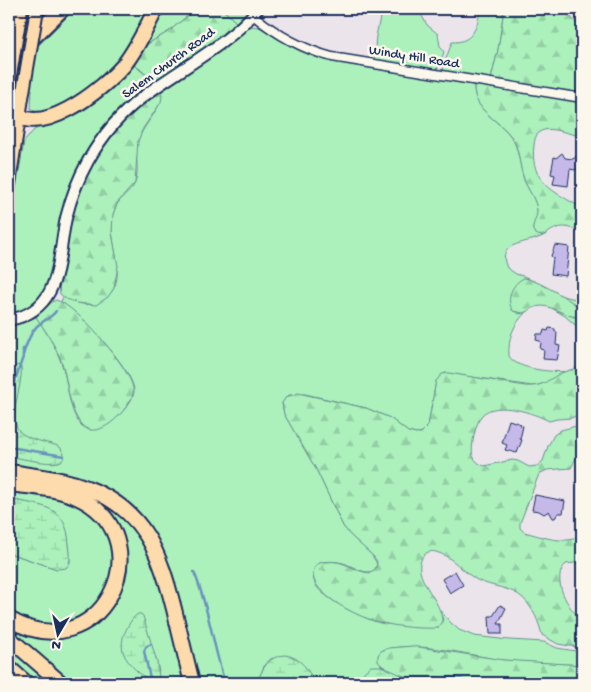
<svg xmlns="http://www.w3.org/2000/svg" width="591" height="692" font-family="'Gochi Hand',sans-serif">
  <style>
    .grass { fill: #acf1bc; stroke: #64908d; fill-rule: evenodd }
    .forest { fill: url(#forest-firs); stroke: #64908d }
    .wetland { fill: url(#wetland-marsh); stroke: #64908d }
    .water { fill: url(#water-rules); stroke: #6893bd }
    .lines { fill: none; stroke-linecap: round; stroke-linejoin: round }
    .stream { stroke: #6893bd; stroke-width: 2.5 }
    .building { fill: #c5b9ea; stroke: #1b2f5e }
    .minor-casing { stroke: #1b2f5e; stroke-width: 11 }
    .tertiary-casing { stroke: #1b2f5e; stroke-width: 14 }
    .primary-casing { stroke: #1b2f5e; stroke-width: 16 }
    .motorway-casing { stroke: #1b2f5e; stroke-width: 18 }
    .minor { stroke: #fbf7ec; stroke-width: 8 }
    .tertiary { stroke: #fbf7ec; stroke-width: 10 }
    .primary { stroke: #fedbac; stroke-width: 12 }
    .motorway { stroke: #fedbac; stroke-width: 14 }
    .primary-bridge-casing { stroke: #1b2f5e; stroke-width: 16; stroke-linecap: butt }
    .primary-bridge { stroke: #fedbac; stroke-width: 12 }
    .labels { text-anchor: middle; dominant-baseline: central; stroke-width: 5; stroke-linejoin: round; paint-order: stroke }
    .street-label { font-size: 14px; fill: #1b2f5e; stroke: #fbf7ec }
  </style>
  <defs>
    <pattern id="forest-firs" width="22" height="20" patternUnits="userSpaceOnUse" patternTransform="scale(1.25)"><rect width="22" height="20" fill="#acf1bc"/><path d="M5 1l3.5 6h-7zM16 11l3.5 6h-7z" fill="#93cfa4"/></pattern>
    <pattern id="wetland-marsh" width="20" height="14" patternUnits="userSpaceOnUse" patternTransform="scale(1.25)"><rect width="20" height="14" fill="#acf1bc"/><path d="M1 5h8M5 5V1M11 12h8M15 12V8" fill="none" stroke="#93cfa4"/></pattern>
    <pattern id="water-rules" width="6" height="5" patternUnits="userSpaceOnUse" patternTransform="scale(1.25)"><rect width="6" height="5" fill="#9cd5fc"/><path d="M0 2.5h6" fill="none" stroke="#86b7da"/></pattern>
  </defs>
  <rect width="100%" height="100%" fill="#ebe4eb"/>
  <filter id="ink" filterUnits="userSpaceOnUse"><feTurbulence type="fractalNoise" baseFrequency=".02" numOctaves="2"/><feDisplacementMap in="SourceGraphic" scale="10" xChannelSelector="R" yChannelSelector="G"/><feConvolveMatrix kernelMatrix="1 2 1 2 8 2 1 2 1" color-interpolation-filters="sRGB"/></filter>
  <g filter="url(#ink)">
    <g class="grass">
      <path d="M75,9H153L140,33L107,77L60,108L39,113L31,109L32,89L9,112V75Z"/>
      <path d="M162,9H196L168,32L144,46Z"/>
      <path d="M222,9H251L237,23Z"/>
      <path d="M382,9H418L427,25L438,34L440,46L444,52L439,66L436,70L374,60L376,36Z"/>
      <path d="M480,9H504L498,50L491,79L444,72L443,67L452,42C473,43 478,26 480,9Z"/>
      <path d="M250,26L259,27L298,49L327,60L474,85C473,117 511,122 517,150C520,160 521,170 524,180C528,189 535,198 537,208C540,222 523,230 542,236L546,234C532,245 494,239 507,268L516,274L529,278L518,282C510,291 509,299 512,310L520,314L526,312C513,325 508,338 509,356C516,370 556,373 571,371C557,375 547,385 532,386L445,373L436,381L428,426L422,432L416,434L408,432L390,418L366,408L305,394L289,395L282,403L284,414L316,469L343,526L350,535L372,555L377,564L375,570C364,576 354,566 343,563C335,561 329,561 321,562L313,572C313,578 314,583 317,587C326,600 369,622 385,624C401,625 426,621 443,620L439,609L451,623L459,630L474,636L509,640L544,642L557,648L582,652V665C555,663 528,663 502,660C467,655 416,640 383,650L381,665L384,667L369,668L366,671L362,683H315L309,673L272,658L265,664L257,683H196L181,622L134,513L9,465V326L23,323L36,317L39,321C48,335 58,351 63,368C68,384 69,413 81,425C96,442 132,408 134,392C136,372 78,311 61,302L63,297C72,302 86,307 96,303C136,287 106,244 113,214C117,197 130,195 135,183C140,170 134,154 138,141C142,125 167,104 160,91L220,51Z"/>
      <path d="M133,64L154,82C107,116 74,161 61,218C56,239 54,261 49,282C41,302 30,309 9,315V230L24,142L33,131Z"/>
      <path d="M557,294L566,297L582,300V331L565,316L550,307L574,317L580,316L581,310L577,305Z"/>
      <path d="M9,489L52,496L73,501L102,523L112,546L114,566L103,598L78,621L49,627L9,613V553L57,569L70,563V559C67,506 55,509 9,499Z"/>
      <path d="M82,490L126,517L156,563L187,683H73L9,628L10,625C36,639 52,633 80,630L123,564ZM151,644L159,671L147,679L135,669L123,652Z"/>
      <path d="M9,647L51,683H36L9,660Z"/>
    </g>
    <g class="forest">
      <path d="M196,9H222L237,23L214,42L154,82L140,69L131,63L144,46L168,32Z"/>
      <path d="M504,9H566L573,20L582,27V93L491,79L498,50Z"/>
      <path d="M474,85L582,102V136C572,135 552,127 544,130C536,132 535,138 534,145C529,183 555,192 582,208V232C573,229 566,225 557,228C550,230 543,239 536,234C528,229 538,218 537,210C536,199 527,189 524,179C520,169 520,159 517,149C510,121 473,117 474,85Z"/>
      <path d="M160,91L162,96L161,102L144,127L138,141L135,183L118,202L113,214L112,233L118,266L114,288L108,297L96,305L77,303L66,299L60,294L59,286C64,264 67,240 72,218C85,164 116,123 160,91Z"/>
      <path d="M524,278C533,278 576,302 581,310L580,316C572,320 553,306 542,306C534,306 529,311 523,313L513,311C505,300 512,283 524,278Z"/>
      <path d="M56,300C76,305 130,368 133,388C134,392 133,395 131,399C125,410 114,423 102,428C70,442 69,382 62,363C56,347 46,331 36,317L52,302Z"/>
      <path d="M582,364V409L578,415L571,418L557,419L549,421C534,413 496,400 482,415C476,421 470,448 473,456C475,461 479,464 484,466L512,460L518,461L529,467L537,466L543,461L548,446L554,435L561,430L576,426L582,436V446L571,468L547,470L539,474L520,523V528L524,532C541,536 568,547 582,534V562L566,564C550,578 568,610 582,619V648L558,644L542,635C539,622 533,608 523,598C511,587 491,587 477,580C463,572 452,556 436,552C429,550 424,553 421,560C413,580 444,602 442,623L438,628C414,629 388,626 366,618C350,612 306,590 314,569C316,564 320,562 326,562C345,559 354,572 370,573L376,568L377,561L372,555L350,535L343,526L316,469L284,414L282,403L286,397L298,393L366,408L390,418L408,432L416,434L422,432L428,426L436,381L442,374L449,373L525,386C542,387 545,382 559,374C567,370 575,370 582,364Z"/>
      <path d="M412,646L504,660L582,665V683H473L452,677L411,678L398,675L381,665L378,661V655L381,651L389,648Z"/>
    </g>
    <g class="wetland">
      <path d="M18,365L21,367C24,388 2,425 26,436C37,442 49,442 60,447L64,454C64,458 64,459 61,461C53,466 19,458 9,456V376L13,367Z"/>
      <path d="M9,499C41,506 67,504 69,545C70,553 72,561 66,568L57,569L9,553Z"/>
      <path d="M138,614H141L143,616L157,662L159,677L155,681C148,681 143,676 138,672C122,657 117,646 128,626C131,621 133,617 138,614Z"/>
      <path d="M285,655C301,657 308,670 315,683H299L292,679L275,683H257C263,668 267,657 285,655Z"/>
      <path d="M371,666H381L406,677H439L427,683H362L364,672Z"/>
    </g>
    <path class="water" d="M448,677L460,678L471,683H427L435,678Z"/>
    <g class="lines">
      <g class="stream">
        <path d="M23,355C26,345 30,333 37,326C44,320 51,318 56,311"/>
        <path d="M9,398L23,357V349"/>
        <path d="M9,447L64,456"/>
        <path d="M194,572C209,607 213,647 225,683"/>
        <path d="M151,644L146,647L144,651L151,683"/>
      </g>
    </g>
    <g class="building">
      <path d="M582,152V165L575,170L570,169L568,186L553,184L555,175L551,174L554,157L556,158L562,153L565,158L573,159Z"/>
      <path d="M555,245L569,247L566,276L551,274L553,258L551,256Z"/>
      <path d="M549,328L555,329V332H557L556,345L560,346L557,360L543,359L544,350L540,349L541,343L540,341L536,340L537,334H543L544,330L548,331Z"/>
      <path d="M509,420L521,424L520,425L523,426L520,439L522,440L517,453L505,450L507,445L502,443Z"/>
      <path d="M535,495L565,501L563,513H558L555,518H553L549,511L544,514L539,511L532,510Z"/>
      <path d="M455,571L463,585L450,593L442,579Z"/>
      <path d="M500,605L506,608L498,624H502V634H490L489,616H493Z"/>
    </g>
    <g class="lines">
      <defs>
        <path id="minor" d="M253,15C277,35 302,49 332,57L582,98"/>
        <path id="tertiary" d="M9,320C62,310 57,261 66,218C71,198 78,179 88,161C102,136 121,113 144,96C182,67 227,46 258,9"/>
        <path id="primary" d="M9,182L22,98"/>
        <g id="motorway">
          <path d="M9,11L11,9"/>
          <path d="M9,61L62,9"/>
          <path d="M9,107C35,145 103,89 123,66C137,49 146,28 156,9"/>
          <path d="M9,472C35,476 63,478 87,488C145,510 160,554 174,609C180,634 186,658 192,683"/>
          <path d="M9,484C33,487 61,488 83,500C163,544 99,672 9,619"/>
          <path d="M9,638L61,683"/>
          <path d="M9,668L26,683"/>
        </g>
      </defs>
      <use href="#minor" class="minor-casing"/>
      <use href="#tertiary" class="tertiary-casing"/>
      <use href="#primary" class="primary-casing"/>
      <use href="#motorway" class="motorway-casing"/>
      <use href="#minor" class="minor"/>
      <use href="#tertiary" class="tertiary"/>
      <use href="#primary" class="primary"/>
      <use href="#motorway" class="motorway"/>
      <defs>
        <g id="primary-bridge">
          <path d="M9,81L21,9"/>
          <path d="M22,98L37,9"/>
        </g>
      </defs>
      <use href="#primary-bridge" class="primary-bridge-casing"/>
      <use href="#primary-bridge" class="primary-bridge"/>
    </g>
  </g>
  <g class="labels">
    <g class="street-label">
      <text transform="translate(414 58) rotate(9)">Windy Hill Road</text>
      <text transform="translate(169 64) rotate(-36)">Salem Church Road</text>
    </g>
  </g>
  <rect width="591" height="692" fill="none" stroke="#fbf7ec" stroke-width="30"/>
  <rect x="15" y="15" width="561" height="662" fill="none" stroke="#1b2f5e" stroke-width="2" filter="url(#ink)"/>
  <g transform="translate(58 634) rotate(189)" stroke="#fbf7ec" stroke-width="4" paint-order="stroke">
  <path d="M0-4L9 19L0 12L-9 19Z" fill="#1b2f5e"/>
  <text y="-8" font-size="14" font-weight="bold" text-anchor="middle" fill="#1b2f5e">N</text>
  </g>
</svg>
